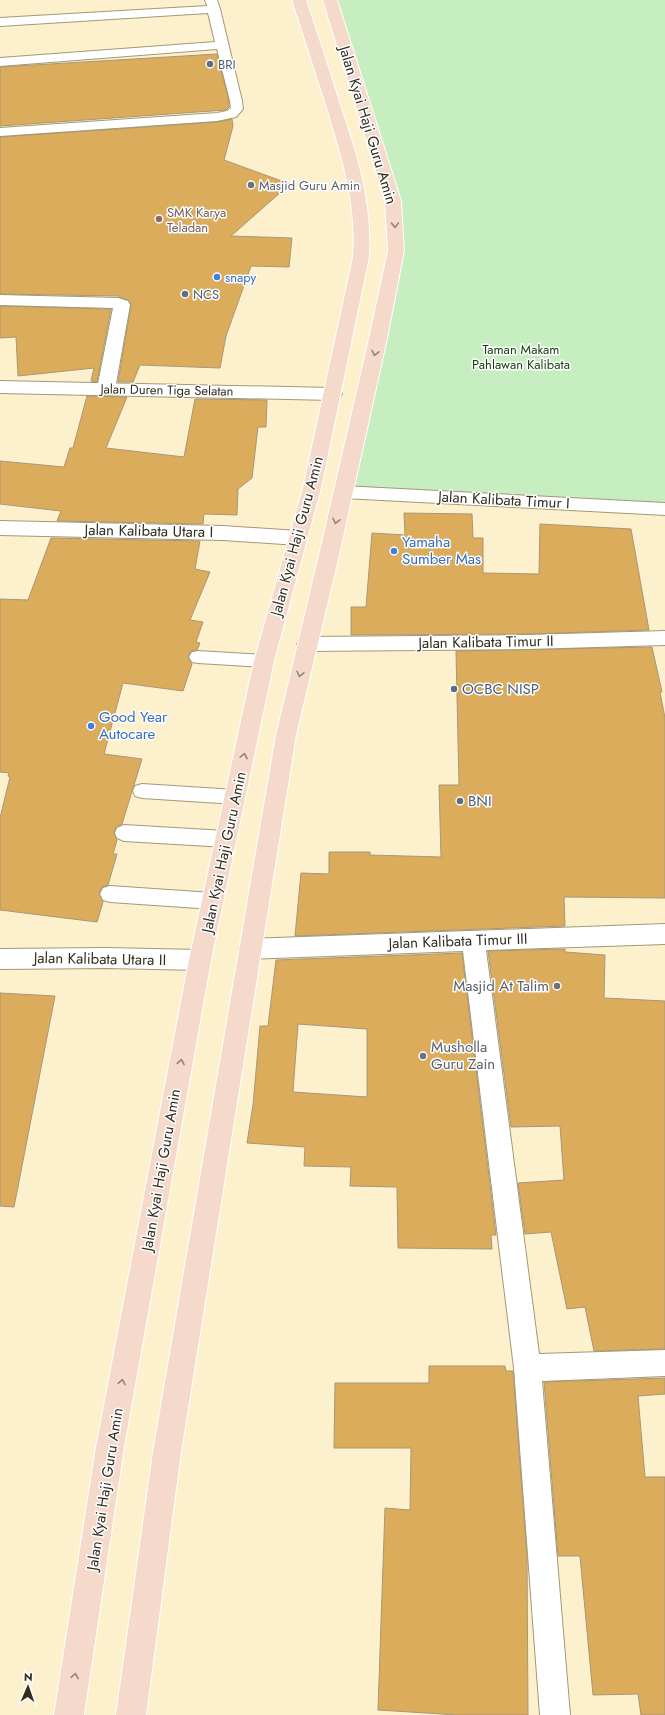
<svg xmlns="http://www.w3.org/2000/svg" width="665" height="1715" font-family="Jost,sans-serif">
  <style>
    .green { fill: #c7eec0 }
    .building { fill: #daac5b; stroke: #aa9677; fill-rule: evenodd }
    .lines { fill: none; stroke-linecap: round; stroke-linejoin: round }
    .lane-casing { stroke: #a29976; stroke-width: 2 }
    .street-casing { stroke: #a29976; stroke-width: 2 }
    .secondary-casing { stroke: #a29976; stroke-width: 2 }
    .primary-casing { stroke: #fff; stroke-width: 2 }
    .lane { fill: #fff; fill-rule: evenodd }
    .street { fill: #fff; fill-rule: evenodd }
    .secondary { fill: #fff; fill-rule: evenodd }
    .primary { fill: #f5dacc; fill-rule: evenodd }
    .oneway { stroke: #938476 }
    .service-dot { fill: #5c6f8a; stroke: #fefefe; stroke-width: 1.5 }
    .worship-dot { fill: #6b7280; stroke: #fefefe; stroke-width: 1.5 }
    .education-dot { fill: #8d6e63; stroke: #fefefe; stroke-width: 1.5 }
    .shop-dot { fill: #3f7fe0; stroke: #fefefe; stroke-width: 1.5 }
    .labels { text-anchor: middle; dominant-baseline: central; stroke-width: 3; stroke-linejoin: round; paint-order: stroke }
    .far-service-label { font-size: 13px; fill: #4e5e75; stroke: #fefefe; text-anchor: start }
    .far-worship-label { font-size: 13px; fill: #5b616d; stroke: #fefefe; text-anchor: start }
    .far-education-label { font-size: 13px; fill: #785e54; stroke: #fefefe; text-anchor: start }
    .far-shop-label { font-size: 13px; fill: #366cbe; stroke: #fefefe; text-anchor: start }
    .far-park-label { font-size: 13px; fill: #163d0f; stroke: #fefefe }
    .far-street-label { font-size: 13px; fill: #312d1f; stroke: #fefefe }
    .street-label { font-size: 15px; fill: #312d1f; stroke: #fefefe }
    .shop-label { font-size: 15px; fill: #366cbe; stroke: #fefefe; text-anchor: start }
    .service-label { font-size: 15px; fill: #4e5e75; stroke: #fefefe; text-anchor: start }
    .worship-label { font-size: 15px; fill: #5b616d; stroke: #fefefe; text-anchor: end }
  </style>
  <rect width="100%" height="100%" fill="#fcf1cc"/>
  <path class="green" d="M330,0H665V509L343,492L395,257L393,201Z"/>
  <g class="building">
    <path d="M217,54L229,101V107L226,110L0,126V67Z"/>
    <path d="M232,119L233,126L224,160L290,184L231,236L292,238L289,267L251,266L226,336L220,368L140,365L133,382H118L131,305L128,300L118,296L0,294V137L217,122Z"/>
    <path d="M0,306L111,309L97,382L91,381L94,368L18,376L16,337L0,338Z"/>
    <path d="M87,396L127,397L106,448L184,457L195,399L267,400L266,427H258L252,478L238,489L237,515L204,514L203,524L57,521L61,511L0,504V461L64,467L70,448H73Z"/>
    <path d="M404,513L472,514L473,538H483V573L539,574L540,524L631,529L649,630L528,634L351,635V607H366L372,533L405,535Z"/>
    <path d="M51,538L200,541L195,569L210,572L190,620L203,622L196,642L200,643L197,650L191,651L188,656L192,664L183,691L123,683L104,754L142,759L122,824L116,827L114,832L117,840L113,854H117L108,885L102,887L99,893L103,902L97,922L0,910V818L10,777L8,776L9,773L0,772V599L28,600Z"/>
    <path d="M652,647L662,692H660L665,718V898L564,897L565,926L295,936L301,873L329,874V852H370V855L441,857L439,785H459L456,651Z"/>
    <path d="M565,949V952L605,955L604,998L665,1001V1349L594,1351L585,1307L567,1309L551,1232L525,1234L518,1183L564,1180L560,1126L511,1127L488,951Z"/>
    <path d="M462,953L496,1235H491L492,1249L398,1248L397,1187L350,1186L351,1167L304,1166L305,1147L247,1143L253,1105L260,1026H268L276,960ZM298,1024L367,1029V1097L293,1092Z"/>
    <path d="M0,993L55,996L14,1207L0,1206Z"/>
    <path d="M429,1366H505L506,1371H513L527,1557L528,1715H458L378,1710L385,1508L410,1510L411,1448H334L335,1383H429Z"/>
    <path d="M665,1378V1394L638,1396L645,1477H665V1715H641L638,1694L593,1695L580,1556H558L544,1382Z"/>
  </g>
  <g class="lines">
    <defs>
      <g id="lane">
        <path d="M205,0H217L220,9L242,101L243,109L236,117L217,121L0,136V128L217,113L227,111L231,108L230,101L217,49L0,66V58L215,42L208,13L0,26V18L207,6Z"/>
        <path d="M198,651L264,655L270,656L273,661L270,666L264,667L198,663L192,662L189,657L192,652Z"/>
        <path d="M142,784L236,790L243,792L245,797L243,802L236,804L142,798L135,796L133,791L135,786Z"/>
        <path d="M124,825L226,831L233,834L235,839L233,844L226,847L124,841L117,838L115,833L117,828Z"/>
        <path d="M110,886L213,893L220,895L223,901L220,907L213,909L110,902L103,900L100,894L103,888Z"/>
      </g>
      <g id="street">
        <path d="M0,295L118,298L128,301L130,305L115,389L112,393L106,395L100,393L97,389L113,308L0,305Z"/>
        <path d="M0,521L223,526L298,531L305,533L307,538L305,543L298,545L223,540L0,535Z"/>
        <path d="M665,631V645L528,649L307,651L300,649L297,644L300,639L307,637L528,635Z"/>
        <path d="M665,924V944L486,950L539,1354L665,1350V1376L542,1381L570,1715H540L514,1368L463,951L250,959L242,956L239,949L242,942L250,939Z"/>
      </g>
      <g id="secondary">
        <path d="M0,381L333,388L339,390L342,394L339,398L333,400L0,393Z"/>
        <path d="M343,486L665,503V515L343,498L336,496L334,492L336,488Z"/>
        <path d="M106,948L200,950L208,953L211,960L208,967L200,970L106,968L0,969V949Z"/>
      </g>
      <g id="primary">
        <path d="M292,0H306C318,36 330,72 341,108C358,158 372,203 369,257L321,488L274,661L211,960L124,1447L84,1715H54L96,1447L189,960L254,661L303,488L353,257C357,203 342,159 327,108C315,72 304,36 292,0Z"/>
        <path d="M323,0H337L401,201L404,251L386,343L339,555L296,735L181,1452L146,1715H116L153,1452L276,735L319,555L368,343L388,251L385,201Z"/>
      </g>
    </defs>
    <use href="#lane" class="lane-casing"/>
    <use href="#street" class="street-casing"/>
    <use href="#secondary" class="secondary-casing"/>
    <use href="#primary" class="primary-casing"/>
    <use href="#lane" class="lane"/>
    <use href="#street" class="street"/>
    <use href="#secondary" class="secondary"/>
    <use href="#primary" class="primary"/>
  </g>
  <defs><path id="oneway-chevron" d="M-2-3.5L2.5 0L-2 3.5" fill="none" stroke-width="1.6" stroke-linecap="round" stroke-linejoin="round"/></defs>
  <g class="oneway">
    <use href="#oneway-chevron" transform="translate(395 225) rotate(88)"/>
    <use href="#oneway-chevron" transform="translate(375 353) rotate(103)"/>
    <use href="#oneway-chevron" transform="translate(336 521) rotate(102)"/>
    <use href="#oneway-chevron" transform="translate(300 674) rotate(103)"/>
    <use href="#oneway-chevron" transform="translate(244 756) rotate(-78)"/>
    <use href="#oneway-chevron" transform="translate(181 1062) rotate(-80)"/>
    <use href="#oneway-chevron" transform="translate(122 1382) rotate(-80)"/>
    <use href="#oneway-chevron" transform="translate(75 1676) rotate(-81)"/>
  </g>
  <g class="service-dot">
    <circle cx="210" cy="64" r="4"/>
    <circle cx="185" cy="294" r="4"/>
    <circle cx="454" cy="689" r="4"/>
    <circle cx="460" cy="801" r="4"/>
  </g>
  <g class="worship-dot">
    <circle cx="251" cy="185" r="4"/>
    <circle cx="557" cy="986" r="4"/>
    <circle cx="423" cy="1056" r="4"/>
  </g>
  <circle class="education-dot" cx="159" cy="219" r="4"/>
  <g class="shop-dot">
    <circle cx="217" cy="277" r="4"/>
    <circle cx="394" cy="551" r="4"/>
    <circle cx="91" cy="726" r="4"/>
  </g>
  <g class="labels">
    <g class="far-service-label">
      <text x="218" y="64">BRI</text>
      <text x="193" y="294">NCS</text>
    </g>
    <g class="far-worship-label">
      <text x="259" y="185">Masjid Guru Amin</text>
    </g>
    <g class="far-education-label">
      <text x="167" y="212">SMK Karya<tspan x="167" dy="15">Teladan</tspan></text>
    </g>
    <g class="far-shop-label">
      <text x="225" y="277">snapy</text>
    </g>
    <g class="far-park-label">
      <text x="521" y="349">Taman Makam<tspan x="521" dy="15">Pahlawan Kalibata</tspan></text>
    </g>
    <g class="far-street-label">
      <text transform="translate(167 390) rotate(1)">Jalan Duren Tiga Selatan</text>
    </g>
    <g class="street-label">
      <text transform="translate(368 125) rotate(73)">Jalan Kyai Haji Guru Amin</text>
      <text transform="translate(504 500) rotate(3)">Jalan Kalibata Timur I</text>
      <text transform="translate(149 531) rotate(1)">Jalan Kalibata Utara I</text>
      <text transform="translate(297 536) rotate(-75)">Jalan Kyai Haji Guru Amin</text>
      <text transform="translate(486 642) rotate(-1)">Jalan Kalibata Timur II</text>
      <text transform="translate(224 852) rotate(-78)">Jalan Kyai Haji Guru Amin</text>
      <text transform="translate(458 941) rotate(-2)">Jalan Kalibata Timur III</text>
      <text transform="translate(100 959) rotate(1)">Jalan Kalibata Utara II</text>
      <text transform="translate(161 1170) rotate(-80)">Jalan Kyai Haji Guru Amin</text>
      <text transform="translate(105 1489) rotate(-81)">Jalan Kyai Haji Guru Amin</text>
    </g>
    <g class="shop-label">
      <text x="402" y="542">Yamaha<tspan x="402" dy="17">Sumber Mas</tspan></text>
      <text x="99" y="717">Good Year<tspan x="99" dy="17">Autocare</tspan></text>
    </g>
    <g class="service-label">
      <text x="462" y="689">OCBC NISP</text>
      <text x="468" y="801">BNI</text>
    </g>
    <g class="worship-label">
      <text x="549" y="986">Masjid At Talim</text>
      <text x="431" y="1047" text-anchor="start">Musholla<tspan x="431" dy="17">Guru Zain</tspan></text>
    </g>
  </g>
  <g transform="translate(28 1687) rotate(2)" stroke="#fefefe" stroke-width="3" paint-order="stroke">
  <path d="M0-3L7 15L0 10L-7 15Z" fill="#312d1f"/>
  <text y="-6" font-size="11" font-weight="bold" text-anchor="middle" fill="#312d1f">N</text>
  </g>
</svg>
